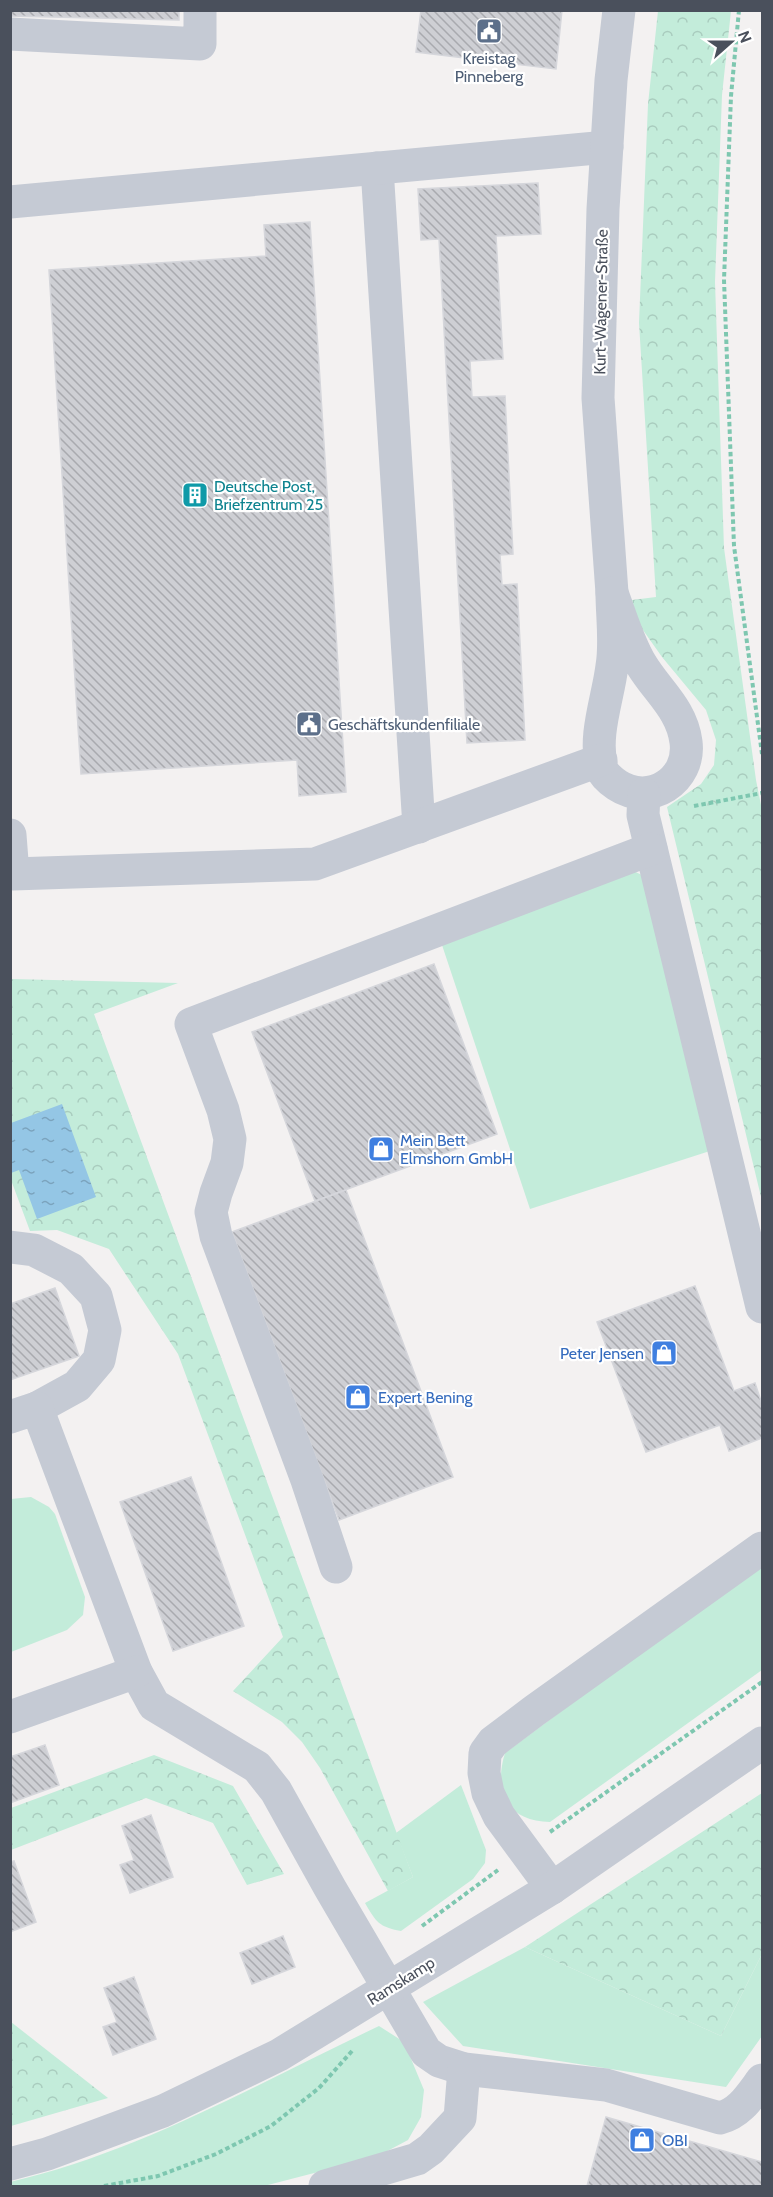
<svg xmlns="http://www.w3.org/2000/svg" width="773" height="2197" font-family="Cabin,sans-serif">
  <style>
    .green { fill: #c3ecda }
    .forest { fill: url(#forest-crowns) }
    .water { fill: url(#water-ripples) }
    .building { fill: url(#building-back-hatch); stroke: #d5d6db; stroke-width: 1.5 }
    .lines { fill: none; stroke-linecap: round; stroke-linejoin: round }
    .path { stroke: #7ec7b0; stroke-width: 4; stroke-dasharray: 4.5 3; stroke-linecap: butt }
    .minor { stroke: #c5cad4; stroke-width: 33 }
    .labels { text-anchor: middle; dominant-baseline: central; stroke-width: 4.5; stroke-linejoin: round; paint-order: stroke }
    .service-label { font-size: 16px; fill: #4e5e75; stroke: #fff }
    .street-label { font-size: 16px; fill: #4a505c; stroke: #fff }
    .culture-label { font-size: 16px; fill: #0d838f; stroke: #fff; text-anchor: start }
    .shop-label { font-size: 16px; fill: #366cbe; stroke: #fff; text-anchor: start }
  </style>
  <defs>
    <pattern id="forest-crowns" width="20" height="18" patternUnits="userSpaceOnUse" patternTransform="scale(1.5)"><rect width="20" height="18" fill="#c3ecda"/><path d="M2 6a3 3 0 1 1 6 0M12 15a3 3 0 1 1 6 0" fill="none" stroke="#a9ccbe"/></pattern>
    <pattern id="water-ripples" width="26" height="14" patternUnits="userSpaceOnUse" patternTransform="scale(1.5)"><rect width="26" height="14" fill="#94c6e5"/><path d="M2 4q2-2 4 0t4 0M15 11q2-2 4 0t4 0" fill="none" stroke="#7ba3bd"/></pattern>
    <pattern id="building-back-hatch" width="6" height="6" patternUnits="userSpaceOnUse" patternTransform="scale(1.5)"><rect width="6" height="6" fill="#cecfd4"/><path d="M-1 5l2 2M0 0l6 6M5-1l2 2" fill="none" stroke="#a9aaaf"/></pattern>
  </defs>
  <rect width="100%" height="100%" fill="#f3f1f1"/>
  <g class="green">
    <path d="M623,866L644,876L713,1150L530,1209L441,942Z"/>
    <path d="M31,1497L49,1507L55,1514L85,1597L83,1615L67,1630L11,1652V1499Z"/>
    <path d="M762,1562V1670L550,1822C507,1821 493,1792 505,1753Z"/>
    <path d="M461,1785L486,1850L485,1863L473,1879L401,1931C379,1927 376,1922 365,1903L413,1877L396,1833Z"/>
    <path d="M525,1947L721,2036L762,1954V2036L726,2087L463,2046L423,2002Z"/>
    <path d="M379,2026L404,2042L424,2090L421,2117L408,2140L376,2157L264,2186H11L10,2182C140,2152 259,2083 379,2026Z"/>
  </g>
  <g class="forest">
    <path d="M658,11H731L722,95L715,282L724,548L756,780L762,810V1201L667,807L701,784L714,765L716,740L706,710L662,657L638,623L632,600L656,597L639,323L648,104Z"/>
    <path d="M11,979L178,983L94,1014L413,1877L388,1891L320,1768L302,1742L282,1722L233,1691L283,1637L178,1354L109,1249L57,1230L30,1231L11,1180Z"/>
    <path d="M154,1755L233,1786L284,1874L247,1885L213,1823L146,1798L11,1850V1808Z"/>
    <path d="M762,1793V1954L721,2036L525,1947Z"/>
    <path d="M11,2022L108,2098L11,2126Z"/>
  </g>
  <path class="water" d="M62,1104L96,1197L37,1219L19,1170L11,1173V1123Z"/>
  <g class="building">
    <path d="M10,10H179V20L10,16Z"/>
    <path d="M421,10H562L556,69L416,52Z"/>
    <path d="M538,183L541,234L496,236L503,359L470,361L472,397L505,396L513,554L500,555L502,585L517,584L525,740L467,743L439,239L421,240L418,189Z"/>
    <path d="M310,222L346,792L299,796L297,760L81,774L49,270L266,256L264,225Z"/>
    <path d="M434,964L497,1134L315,1201L252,1032Z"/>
    <path d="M346,1190L453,1477L339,1520L232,1232Z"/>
    <path d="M695,1286L734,1391L755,1383L762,1404V1438L729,1451L720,1425L646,1452L597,1322Z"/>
    <path d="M55,1288L79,1356L10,1380V1304Z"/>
    <path d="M191,1477L244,1626L173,1651L120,1502Z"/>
    <path d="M45,1745L59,1785L10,1803V1757Z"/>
    <path d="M151,1815L173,1877L130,1893L120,1865L134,1860L122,1826Z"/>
    <path d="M14,1861L36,1922L10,1932V1862Z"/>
    <path d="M283,1936L295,1967L252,1984L240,1953Z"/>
    <path d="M134,1977L156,2039L113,2055L103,2027L117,2022L104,1988Z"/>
    <path d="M606,2117L762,2162V2186H587Z"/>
  </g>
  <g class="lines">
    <g class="path">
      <path d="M739,10L731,96L724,280L734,546L762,754"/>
      <path d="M694,806L762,793"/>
      <path d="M550,1832L762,1682"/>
      <path d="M422,1926L498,1870"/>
      <path d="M104,2186L158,2176L216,2154L271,2126L319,2088L352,2051"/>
    </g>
    <g class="minor">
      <path d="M10,34L200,44V10"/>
      <path d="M377,168L419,827"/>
      <path d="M10,202L607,147"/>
      <path d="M612,593L598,398L603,209L611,80L619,10"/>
      <path d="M612,593C621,617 628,642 641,664C657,691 682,709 686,742C691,780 650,807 617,785C611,781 604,775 602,769C593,735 608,699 612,666C616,642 612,617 612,593Z"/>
      <path d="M644,794L643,815L762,1307"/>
      <path d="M10,835L13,874L315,864L601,760"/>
      <path d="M10,1247L34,1250L71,1269L96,1296L105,1330L99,1360L77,1386L37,1408"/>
      <path d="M10,1417L37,1408L136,1672L154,1705L257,1767L276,1791L330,1888L426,2052L439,2061L464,2069L606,2085L720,2118C740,2113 750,2096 762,2080"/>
      <path d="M336,1567L307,1480L216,1236L211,1212L216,1193L227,1163L230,1139L223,1110L191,1024L651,849"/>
      <path d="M10,1717L136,1672"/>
      <path d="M552,1888L499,1816L488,1793L484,1773L485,1753L493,1742L534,1711L762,1548"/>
      <path d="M10,2164L47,2154L163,2111L279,2055L552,1888L762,1743"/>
      <path d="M325,2186L417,2159L431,2149L460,2118L464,2069"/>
    </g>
  </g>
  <defs>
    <symbol id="civic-square" viewBox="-11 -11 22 22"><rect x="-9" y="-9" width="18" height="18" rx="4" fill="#5c6f8a" stroke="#fff"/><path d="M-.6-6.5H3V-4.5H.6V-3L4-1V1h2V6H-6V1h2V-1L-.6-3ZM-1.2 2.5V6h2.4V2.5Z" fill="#fff"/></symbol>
    <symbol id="building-square" viewBox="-11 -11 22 22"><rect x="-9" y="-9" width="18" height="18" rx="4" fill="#0f9aa8" stroke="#fff"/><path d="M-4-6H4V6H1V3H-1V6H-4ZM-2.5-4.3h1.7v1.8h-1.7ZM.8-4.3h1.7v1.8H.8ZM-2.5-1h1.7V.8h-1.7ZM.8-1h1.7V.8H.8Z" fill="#fff"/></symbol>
    <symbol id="shop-square" viewBox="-11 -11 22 22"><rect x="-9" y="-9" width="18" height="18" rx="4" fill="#3f7fe0" stroke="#fff"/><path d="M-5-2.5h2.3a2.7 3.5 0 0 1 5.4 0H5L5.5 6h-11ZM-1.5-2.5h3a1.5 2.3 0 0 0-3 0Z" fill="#fff"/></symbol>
  </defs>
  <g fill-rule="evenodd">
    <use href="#civic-square" x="474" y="16" width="30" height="30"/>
    <use href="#building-square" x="180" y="480" width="30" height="30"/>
    <use href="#civic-square" x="294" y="709" width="30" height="30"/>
    <use href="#shop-square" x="366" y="1134" width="30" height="30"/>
    <use href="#shop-square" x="649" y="1338" width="30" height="30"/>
    <use href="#shop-square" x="343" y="1382" width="30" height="30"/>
    <use href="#shop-square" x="627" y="2125" width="30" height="30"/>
  </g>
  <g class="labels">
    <g class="service-label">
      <text x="489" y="58">Kreistag<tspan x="489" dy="18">Pinneberg</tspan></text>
      <text x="328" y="724" text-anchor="start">Geschäftskundenfiliale</text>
    </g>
    <g class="street-label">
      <text transform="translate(601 302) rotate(-89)">Kurt-Wagener-Straße</text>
      <text transform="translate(401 1981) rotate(-32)">Ramskamp</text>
    </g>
    <g class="culture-label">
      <text x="214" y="486">Deutsche Post,<tspan x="214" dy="18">Briefzentrum 25</tspan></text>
    </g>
    <g class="shop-label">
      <text x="400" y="1140">Mein Bett<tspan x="400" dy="18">Elmshorn GmbH</tspan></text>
      <text x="644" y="1353" text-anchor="end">Peter Jensen</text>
      <text x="378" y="1397">Expert Bening</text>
      <text x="662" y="2140">OBI</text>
    </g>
  </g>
  <rect width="773" height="2197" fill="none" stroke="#4a505c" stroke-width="24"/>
  <g transform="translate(731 42) rotate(69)" stroke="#ffffff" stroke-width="4.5" paint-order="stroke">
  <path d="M0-4.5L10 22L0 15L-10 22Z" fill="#4a505c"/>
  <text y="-9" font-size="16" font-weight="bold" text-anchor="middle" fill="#4a505c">N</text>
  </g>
</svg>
